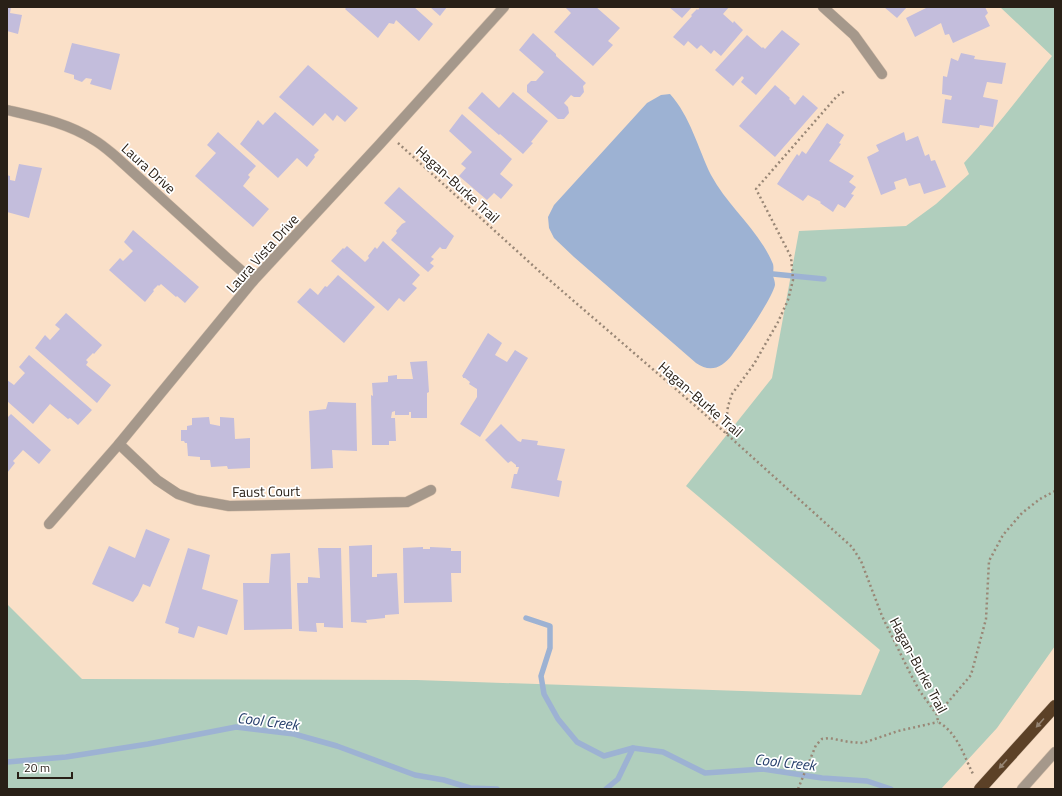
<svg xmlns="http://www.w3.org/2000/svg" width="1062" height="796" font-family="'Titillium Web',sans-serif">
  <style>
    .green { fill: #b0cebd }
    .water { fill: #9db2d3 }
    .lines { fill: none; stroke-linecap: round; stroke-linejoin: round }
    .stream { stroke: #9db2d3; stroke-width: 5.5 }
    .building { fill: #c3bddc }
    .minor-casing { stroke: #d4bda8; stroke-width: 11 }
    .tertiary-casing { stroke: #d4bda8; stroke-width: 11 }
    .motorway-casing { stroke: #d4bda8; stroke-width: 13 }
    .path { stroke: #998776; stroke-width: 2.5; stroke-dasharray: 2 3; stroke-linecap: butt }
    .minor { stroke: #a5988b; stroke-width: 10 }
    .tertiary { stroke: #a5988b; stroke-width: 10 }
    .motorway { stroke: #5c4127; stroke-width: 12 }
    .oneway { fill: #958473 }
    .labels { text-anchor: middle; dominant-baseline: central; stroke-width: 3.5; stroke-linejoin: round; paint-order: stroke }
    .street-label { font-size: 14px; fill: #292017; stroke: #fff }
    .water-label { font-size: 15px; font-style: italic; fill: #243d6a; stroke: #fff }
  </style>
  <rect width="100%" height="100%" fill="#fae0c8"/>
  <path class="green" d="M1000,7H1055V646L997,728L941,789H7V604L82,679L417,680L861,695L880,650L686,486L772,378L799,231L906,226L936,204L969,174L964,163C995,129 1023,92 1052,56Z"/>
  <path class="water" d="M670,94C690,116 698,148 711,175C728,207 759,230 773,264C774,268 773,272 773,276C774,279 775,282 775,285C772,299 742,342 732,355C722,368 710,373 696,363L574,257L554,238L549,228L548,217L554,205L647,103L661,95Z"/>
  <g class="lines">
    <g class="stream">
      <path d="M773,274L824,279"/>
      <path d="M526,618L550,626V648L541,676L544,694L558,719L577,742L604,756L633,748L663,752L705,773L763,769L822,778L867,781L891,789"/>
      <path d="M7,762L66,757L148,744L236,727L294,734L337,746L415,775L444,780L470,788L497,789"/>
      <path d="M606,789L618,779L633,748"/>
    </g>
  </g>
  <g class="building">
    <path d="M7,7H11L10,13L22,15L18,34L7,31Z"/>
    <path d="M347,7H414L433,24L419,41L396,20L394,24L389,23L378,38L345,9Z"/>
    <path d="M430,7H447L440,16Z"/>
    <path d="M565,7H596L620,28L608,41L613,45L593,66L554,32L571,13Z"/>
    <path d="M669,7H692L682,18Z"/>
    <path d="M700,7H729L723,14L733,23L734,21L743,30L721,56L714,50L711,54L701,45L697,49L688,41L684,46L673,37L692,16L691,15L697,9L698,10Z"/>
    <path d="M884,7H907L897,18Z"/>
    <path d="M928,7H985L988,13L985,16L990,26L953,43L949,34L945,35L941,23L915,37L906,18Z"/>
    <path d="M782,30L800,44L756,95L741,82L744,78L742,76L733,86L715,70L747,35L762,48L763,47L765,49Z"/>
    <path d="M533,33L556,54V56L586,83L583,86L584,92L580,97H574L571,95L564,103L568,107L569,113L564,119H558L527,92V85L531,81H536L544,72L519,50Z"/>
    <path d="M72,43L120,54L111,90L90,84L92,79L86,78L82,82L74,79V75L64,72Z"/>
    <path d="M961,53L975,56L974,59L1006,63L1002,84L987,82L983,97L998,100L993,127L980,125L979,128L942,123L945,99L951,100L952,96L942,94L943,76L947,77L951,58L958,61Z"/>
    <path d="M308,65L358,108L345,122L337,115L333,121L325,113L313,126L279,97Z"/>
    <path d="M775,85L790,98L789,99L795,105L803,95L818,108L775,157L739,126Z"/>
    <path d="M482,92L499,108L513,92L548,121L531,142L533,143L523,154L500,134L499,135L468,108Z"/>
    <path d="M275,112L319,150L314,155L315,157L307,167L297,158L278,178L240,144L258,120L263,125Z"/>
    <path d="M462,114L512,159L500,174L513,185L501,199L494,193L487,200L459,176L466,168L461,164L472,152L449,131Z"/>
    <path d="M827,123L844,135L839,143L841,144L829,161L854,176L849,182L856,187L851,194L854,195L845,208L838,204L833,212L820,203L821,202L808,195L803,201L777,184L797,154L799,156L802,151L806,154Z"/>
    <path d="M218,132L256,166L248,175L250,177L243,186L269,209L253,227L195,176L216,153L207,145Z"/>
    <path d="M904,132L906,141L918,136L925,156L929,154L931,161L935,160L946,187L924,194L920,183L909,186L906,178L894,182L896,189L881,195L867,157L879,151L876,145Z"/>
    <path d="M19,164L42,168L29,218L7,212V175L10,176V180L15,181Z"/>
    <path d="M399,187L454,236L446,249H442L440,247L431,257L434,259L430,263L434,266L428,272L391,240L397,233L396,231L402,224L406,222L384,203Z"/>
    <path d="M133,230L199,287L185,303L177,296L176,297L161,284L159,286L158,285L153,290L154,291L145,302L109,270L120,258L123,261L133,251L124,242Z"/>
    <path d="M383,241L420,275L412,284L417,288L404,302L399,298L388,311L331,261L343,248L344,249L347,246L365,262L369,258L368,256L375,247L377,249Z"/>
    <path d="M338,275L375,307L344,343L297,302L310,288L318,295L325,286L327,287Z"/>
    <path d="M66,313L102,345L94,354L93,353L86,360L88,362L86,365L111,385L97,403L35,348L45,335L50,340L60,329L55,325Z"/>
    <path d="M488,333L502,343L495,355L507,362L515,350L528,358L480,437L460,424L477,397V389L469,384L470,382L465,378H463V377L462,376Z"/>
    <path d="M29,355L92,410L78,425L70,418L68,419L50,404L33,424L7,401V380L14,385L25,373L19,367Z"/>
    <path d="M427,361L429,392L427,393V418H411V412H409V415H395V411L392,412L391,418H395L396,441H389V445H372L371,395L373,396L372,383L388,382V376L397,375V379H413L410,362Z"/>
    <path d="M328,402L356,403L357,451L332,450L333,468L311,469L309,411L326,409Z"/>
    <path d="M11,414L51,450L39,464L23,450L13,461L15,463L7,473V418Z"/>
    <path d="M209,417L210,424L220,426V417L234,418L235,439L250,438V468L228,469L227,466L211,467L210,460H200V457L188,456L187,443H185L184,441H181V430H187V426L192,425V418Z"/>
    <path d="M501,424L518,441L521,442L522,439L538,441L537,445L565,449L557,480L562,481L559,497L511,488L514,474H517L519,467H516V465L511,461L508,463L485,440Z"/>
    <path d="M146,529L170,539L150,587L143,584L138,595L133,602L92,584L109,546L135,558Z"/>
    <path d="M372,545V577H377V574L397,573L399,614L385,615V618L366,620L367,623L351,622L349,546Z"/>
    <path d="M423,547V549H430V547L451,548V551H461V573H451L452,602L404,603L403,548Z"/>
    <path d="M188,548L210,555L202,589L238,600L227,635L198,626L194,638L178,633L179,628L165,623Z"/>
    <path d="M318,548H341L343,628L324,627V623H316L317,632L299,631L297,583H308V577L320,578Z"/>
    <path d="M290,553L292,629L244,630L243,583H269L271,554Z"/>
  </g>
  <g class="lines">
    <defs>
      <g id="minor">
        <path d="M823,7L854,35L882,74"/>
        <path d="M7,110C37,117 68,123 94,140C101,144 108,150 114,155L227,258L253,281"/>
        <path d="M119,444L157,480L178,494L196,500L229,506L407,502L431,490"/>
        <path d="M49,524L119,444L253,281L380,144L504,7"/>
      </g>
      <path id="tertiary" d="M1022,789L1055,752"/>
      <path id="motorway" d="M980,789L1055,706"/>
    </defs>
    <use href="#minor" class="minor-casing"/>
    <use href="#tertiary" class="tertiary-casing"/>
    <use href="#motorway" class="motorway-casing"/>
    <g class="path">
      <path d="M398,143L539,271L700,410L852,547L861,561L882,616L910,673L919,690L937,715L938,722C957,732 964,756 973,774"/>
      <path d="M727,434L726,424L728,406L732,394L754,364L778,322L788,300L793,280L791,257L756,189L837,96L845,91"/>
      <path d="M937,715L971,675L986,619L989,561L1003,535L1022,513L1040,499L1055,491"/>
      <path d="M798,789L816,745L822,739L829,738L849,742L863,743L898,731L938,722"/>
    </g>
    <use href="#minor" class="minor"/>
    <use href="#tertiary" class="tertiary"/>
    <use href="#motorway" class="motorway"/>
  </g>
  <defs><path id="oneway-solid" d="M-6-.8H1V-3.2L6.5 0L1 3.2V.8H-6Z"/></defs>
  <g class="oneway">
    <use href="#oneway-solid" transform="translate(1040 723) rotate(132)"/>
    <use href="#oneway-solid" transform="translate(1003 764) rotate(132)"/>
  </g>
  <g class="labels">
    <g class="street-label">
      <text transform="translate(149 168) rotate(42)">Laura Drive</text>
      <text transform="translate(458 184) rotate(42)">Hagan-Burke Trail</text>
      <text transform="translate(262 253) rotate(-48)">Laura Vista Drive</text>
      <text transform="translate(701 399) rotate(41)">Hagan-Burke Trail</text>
      <text transform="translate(266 491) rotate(-1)">Faust Court</text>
      <text transform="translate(919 665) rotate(62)">Hagan-Burke Trail</text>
    </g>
    <g class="water-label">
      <text transform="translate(268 721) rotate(7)">Cool Creek</text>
      <text transform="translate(785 762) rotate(6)">Cool Creek</text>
    </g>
  </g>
  <rect width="1062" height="796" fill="none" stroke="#292017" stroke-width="16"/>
  <path d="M18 772v6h54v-6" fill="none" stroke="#292017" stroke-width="2"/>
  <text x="24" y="772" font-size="12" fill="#292017" stroke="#ffffff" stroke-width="3" paint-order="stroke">20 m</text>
</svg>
